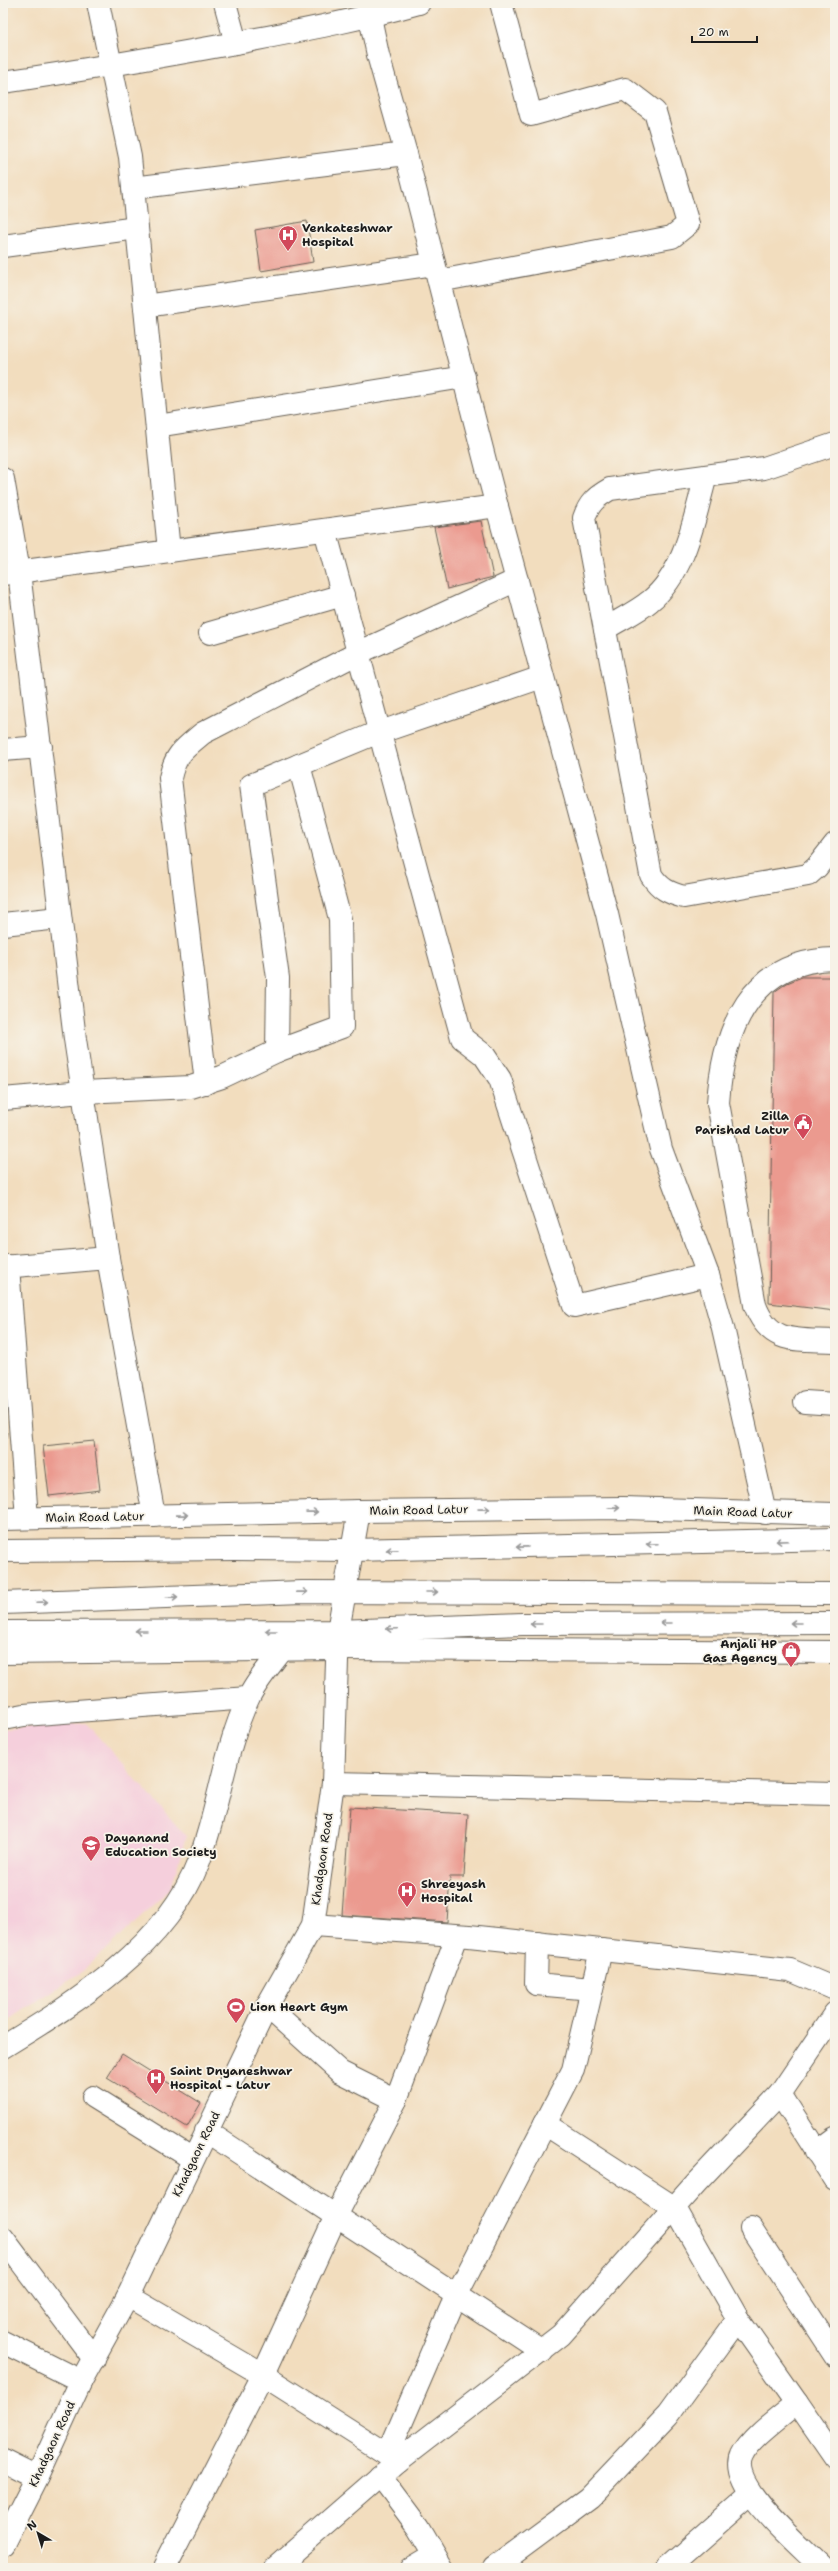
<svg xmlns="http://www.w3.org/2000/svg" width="838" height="2571" font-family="'Shantell Sans',sans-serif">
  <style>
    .built { fill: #f5cfdc }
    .building { fill: #eb9a8f }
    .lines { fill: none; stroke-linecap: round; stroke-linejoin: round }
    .minor-casing { stroke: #676055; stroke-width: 24 }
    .major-casing { stroke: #676055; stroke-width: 24 }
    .minor { stroke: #fff; stroke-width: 22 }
    .major { stroke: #fff; stroke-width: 22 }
    .oneway { stroke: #999 }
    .labels { text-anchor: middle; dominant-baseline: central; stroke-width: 3.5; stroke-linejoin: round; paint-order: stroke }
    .poi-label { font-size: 12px; font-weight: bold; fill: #1c1c1c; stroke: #f7f3e8; text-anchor: start }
    .street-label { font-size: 12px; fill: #1c1c1c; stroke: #f7f3e8 }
  </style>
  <rect width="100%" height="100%" fill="#f7f3e8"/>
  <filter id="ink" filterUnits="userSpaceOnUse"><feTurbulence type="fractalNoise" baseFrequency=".025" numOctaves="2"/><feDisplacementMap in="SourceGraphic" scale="8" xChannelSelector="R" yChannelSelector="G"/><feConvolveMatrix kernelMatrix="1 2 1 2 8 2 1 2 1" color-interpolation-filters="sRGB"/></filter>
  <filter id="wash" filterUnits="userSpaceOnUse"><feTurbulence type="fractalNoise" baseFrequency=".012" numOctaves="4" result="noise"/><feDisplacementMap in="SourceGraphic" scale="16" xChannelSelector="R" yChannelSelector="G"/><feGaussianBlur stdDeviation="0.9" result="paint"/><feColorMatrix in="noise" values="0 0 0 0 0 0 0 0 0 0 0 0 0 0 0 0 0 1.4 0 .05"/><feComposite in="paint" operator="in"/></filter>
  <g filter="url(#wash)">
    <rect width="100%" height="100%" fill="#f2ddbe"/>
    <path class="built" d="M86,1723L186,1836L171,1888L84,1970L3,2024V1729Z"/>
    <g id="blocks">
      <g class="building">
        <path d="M307,221L313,262L261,271L255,230Z"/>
        <path d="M481,521L493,577L447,589L434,527Z"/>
        <path d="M802,977H835V1311L769,1303L774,992L787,983Z"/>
        <path d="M94,1441L100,1490L49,1496L43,1446Z"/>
        <path d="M350,1807L468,1814L464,1877H450L447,1922L342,1915Z"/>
        <path d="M122,2054L201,2103L187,2127L107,2078Z"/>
      </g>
    </g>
  </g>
  <g filter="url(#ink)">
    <use href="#blocks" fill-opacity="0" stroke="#676055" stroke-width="1"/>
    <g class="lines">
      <defs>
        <g id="minor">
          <path d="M98,3L130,157L169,551"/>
          <path d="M225,3L236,43"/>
          <path d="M367,3L378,55L406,154L492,488L607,914L661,1149L708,1275L723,1328L765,1513"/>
          <path d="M3,82C81,71 158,57 236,43C298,31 359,20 419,3"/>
          <path d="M133,188L406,154"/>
          <path d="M3,246L137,228"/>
          <path d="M439,281L672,237L688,224L655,112L625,89L531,115L501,3"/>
          <path d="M145,306L434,264"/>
          <path d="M157,426L464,377"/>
          <path d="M835,444L764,468L610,489C596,497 589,503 584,518L651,875C660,889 669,893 684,897L808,875L817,867L835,844"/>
          <path d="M3,479L19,572L75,1039L108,1258L154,1516"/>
          <path d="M325,530L462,1038L484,1055L500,1079L574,1306L708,1275"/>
          <path d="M3,574L497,506"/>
          <path d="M605,629C619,620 637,612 650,601C686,572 694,518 706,476"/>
          <path d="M210,633L343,595"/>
          <path d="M3,750L41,747"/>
          <path d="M3,924L59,918"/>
          <path d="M835,959C750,960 723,1029 718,1103L755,1305C770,1346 799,1339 835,1341"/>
          <path d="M277,1051L342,1027L340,919L299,765"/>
          <path d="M206,1083L170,778C175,754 185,748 203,733L358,653L517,580"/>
          <path d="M3,1099L83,1092L191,1087L222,1077L277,1051L278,978L251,785L369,736L542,677"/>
          <path d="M8,1266L27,1518"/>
          <path d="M3,1267L108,1258"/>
          <path d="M805,1402L835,1404"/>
          <path d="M3,1603L302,1592L835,1594"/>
          <path d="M3,1632L338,1631L522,1624L835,1623"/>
          <path d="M3,1653L338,1649L835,1652"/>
          <path d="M3,1719L24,1715L248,1698"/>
          <path d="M333,1783L835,1794"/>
          <path d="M313,1925L469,1936L790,1970L835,1989"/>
          <path d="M537,1943L536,1984L592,1989"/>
          <path d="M267,2006L340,2072L396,2100"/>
          <path d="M3,2047C77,2002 167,1946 199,1861C219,1809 224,1750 248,1699C256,1681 271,1665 282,1650"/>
          <path d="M780,2094L835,2180"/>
          <path d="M93,2097L193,2159"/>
          <path d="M206,2131L542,2351"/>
          <path d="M816,2152L835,2138"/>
          <path d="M751,2228L835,2356"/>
          <path d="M3,2238L94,2359"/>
          <path d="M128,2296L263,2375L398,2461L561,2335L696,2183L780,2094L835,2013"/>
          <path d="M738,2319L797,2403"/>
          <path d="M3,2342L81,2381"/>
          <path d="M388,2454L456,2296L573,2070L601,1950"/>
          <path d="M3,2460L37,2477"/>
          <path d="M380,2476L418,2527L442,2568"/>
          <path d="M3,2544L37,2477L81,2381L128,2296L267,2006L313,1925L333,1783L338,1631L359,1511"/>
          <path d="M164,2568L263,2375L336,2216L396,2100L457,1936"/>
          <path d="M275,2568L398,2461"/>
          <path d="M411,2568L433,2555"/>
          <path d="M494,2568L590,2497L668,2415L738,2319L675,2208L545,2124"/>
          <path d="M667,2568L750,2495"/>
          <path d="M822,2568C802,2547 727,2486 742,2456C750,2438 782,2416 797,2403L835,2458"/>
        </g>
        <g id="major">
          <path d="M3,1519L359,1511L623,1508L835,1514"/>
          <path d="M3,1551L235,1549L352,1550L835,1539"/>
        </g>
      </defs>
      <use href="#minor" class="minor-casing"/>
      <use href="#major" class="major-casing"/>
      <use href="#minor" class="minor"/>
      <use href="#major" class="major"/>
    </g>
    <defs><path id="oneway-shaft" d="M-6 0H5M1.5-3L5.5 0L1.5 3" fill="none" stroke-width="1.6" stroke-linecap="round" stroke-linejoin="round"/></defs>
    <g class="oneway">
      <use href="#oneway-shaft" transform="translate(614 1508) rotate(-1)"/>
      <use href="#oneway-shaft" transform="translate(484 1509) rotate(-1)"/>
      <use href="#oneway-shaft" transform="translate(312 1512) rotate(-1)"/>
      <use href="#oneway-shaft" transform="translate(182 1515) rotate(-1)"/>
      <use href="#oneway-shaft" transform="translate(782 1541) rotate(178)"/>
      <use href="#oneway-shaft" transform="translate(652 1544) rotate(178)"/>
      <use href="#oneway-shaft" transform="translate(522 1547) rotate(179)"/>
      <use href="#oneway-shaft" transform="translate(392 1550) rotate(179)"/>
      <use href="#oneway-shaft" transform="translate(302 1592) rotate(-1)"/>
      <use href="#oneway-shaft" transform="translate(432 1592)"/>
      <use href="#oneway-shaft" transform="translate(172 1597) rotate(-2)"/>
      <use href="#oneway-shaft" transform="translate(42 1602) rotate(-2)"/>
      <use href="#oneway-shaft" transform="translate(666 1623) rotate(180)"/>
      <use href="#oneway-shaft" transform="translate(796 1623) rotate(180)"/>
      <use href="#oneway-shaft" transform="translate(536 1624) rotate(180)"/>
      <use href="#oneway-shaft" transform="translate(392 1629) rotate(178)"/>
      <use href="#oneway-shaft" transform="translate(141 1631) rotate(180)"/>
      <use href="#oneway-shaft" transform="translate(271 1631) rotate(180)"/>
    </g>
  </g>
  <defs>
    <symbol id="hospital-pin" viewBox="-11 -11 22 30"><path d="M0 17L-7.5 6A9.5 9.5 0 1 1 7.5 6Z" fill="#d1495b" stroke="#f7f3e8"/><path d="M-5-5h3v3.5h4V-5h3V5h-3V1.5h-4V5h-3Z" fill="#fff"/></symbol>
    <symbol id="civic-pin" viewBox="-11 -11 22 30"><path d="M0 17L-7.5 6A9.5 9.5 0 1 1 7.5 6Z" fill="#d1495b" stroke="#f7f3e8"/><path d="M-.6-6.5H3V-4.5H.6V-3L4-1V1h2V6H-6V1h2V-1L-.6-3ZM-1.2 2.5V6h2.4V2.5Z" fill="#fff"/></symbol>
    <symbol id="shop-pin" viewBox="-11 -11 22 30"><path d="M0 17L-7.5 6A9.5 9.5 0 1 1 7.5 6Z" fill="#d1495b" stroke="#f7f3e8"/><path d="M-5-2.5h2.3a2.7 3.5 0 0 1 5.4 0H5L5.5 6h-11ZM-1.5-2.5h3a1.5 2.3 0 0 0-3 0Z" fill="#fff"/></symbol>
    <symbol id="university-pin" viewBox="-11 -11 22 30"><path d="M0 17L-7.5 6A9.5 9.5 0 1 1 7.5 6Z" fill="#d1495b" stroke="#f7f3e8"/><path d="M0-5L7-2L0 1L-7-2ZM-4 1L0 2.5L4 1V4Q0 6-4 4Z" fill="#fff"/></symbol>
    <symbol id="stadium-pin" viewBox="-11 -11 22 30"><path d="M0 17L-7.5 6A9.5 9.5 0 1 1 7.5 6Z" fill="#d1495b" stroke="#f7f3e8"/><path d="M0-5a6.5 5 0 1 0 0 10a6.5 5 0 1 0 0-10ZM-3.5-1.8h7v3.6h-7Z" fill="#fff"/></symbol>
  </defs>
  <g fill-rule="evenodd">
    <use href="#hospital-pin" x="277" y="224" width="22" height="30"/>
    <use href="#civic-pin" x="792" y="1112" width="22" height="30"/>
    <use href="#shop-pin" x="780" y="1640" width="22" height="30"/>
    <use href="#university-pin" x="80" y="1834" width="22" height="30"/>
    <use href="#hospital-pin" x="396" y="1880" width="22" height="30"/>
    <use href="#stadium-pin" x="225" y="1996" width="22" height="30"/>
    <use href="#hospital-pin" x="145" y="2067" width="22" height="30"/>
  </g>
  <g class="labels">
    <g class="poi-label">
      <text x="302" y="228">Venkateshwar<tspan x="302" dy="14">Hospital</tspan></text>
      <text x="789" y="1116" text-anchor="end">Zilla<tspan x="789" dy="14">Parishad Latur</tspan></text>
      <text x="777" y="1644" text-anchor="end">Anjali HP<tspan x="777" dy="14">Gas Agency</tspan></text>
      <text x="105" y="1838">Dayanand<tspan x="105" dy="14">Education Society</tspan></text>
      <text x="421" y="1884">Shreeyash<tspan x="421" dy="14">Hospital</tspan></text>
      <text x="250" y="2007">Lion Heart Gym</text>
      <text x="170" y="2071">Saint Dnyaneshwar<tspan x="170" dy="14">Hospital - Latur</tspan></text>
    </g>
    <g class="street-label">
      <text transform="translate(419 1510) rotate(-1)">Main Road Latur</text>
      <text transform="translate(743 1512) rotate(2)">Main Road Latur</text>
      <text transform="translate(95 1517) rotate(-1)">Main Road Latur</text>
      <text transform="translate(322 1859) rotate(-82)">Khadgaon Road</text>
      <text transform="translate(196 2154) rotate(-64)">Khadgaon Road</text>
      <text transform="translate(52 2444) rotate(-65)">Khadgaon Road</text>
    </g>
  </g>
  <rect width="838" height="2571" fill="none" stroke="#f7f3e8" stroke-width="16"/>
  <g transform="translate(38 2533) rotate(322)" stroke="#f7f3e8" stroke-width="3" paint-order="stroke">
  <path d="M0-3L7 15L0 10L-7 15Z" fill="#1c1c1c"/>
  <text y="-6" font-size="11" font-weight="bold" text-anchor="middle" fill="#1c1c1c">N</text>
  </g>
  <path d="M692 36v6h65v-6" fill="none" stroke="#1c1c1c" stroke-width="2"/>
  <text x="698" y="36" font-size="12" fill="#1c1c1c" stroke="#f7f3e8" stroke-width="3" paint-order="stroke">20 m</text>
</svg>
